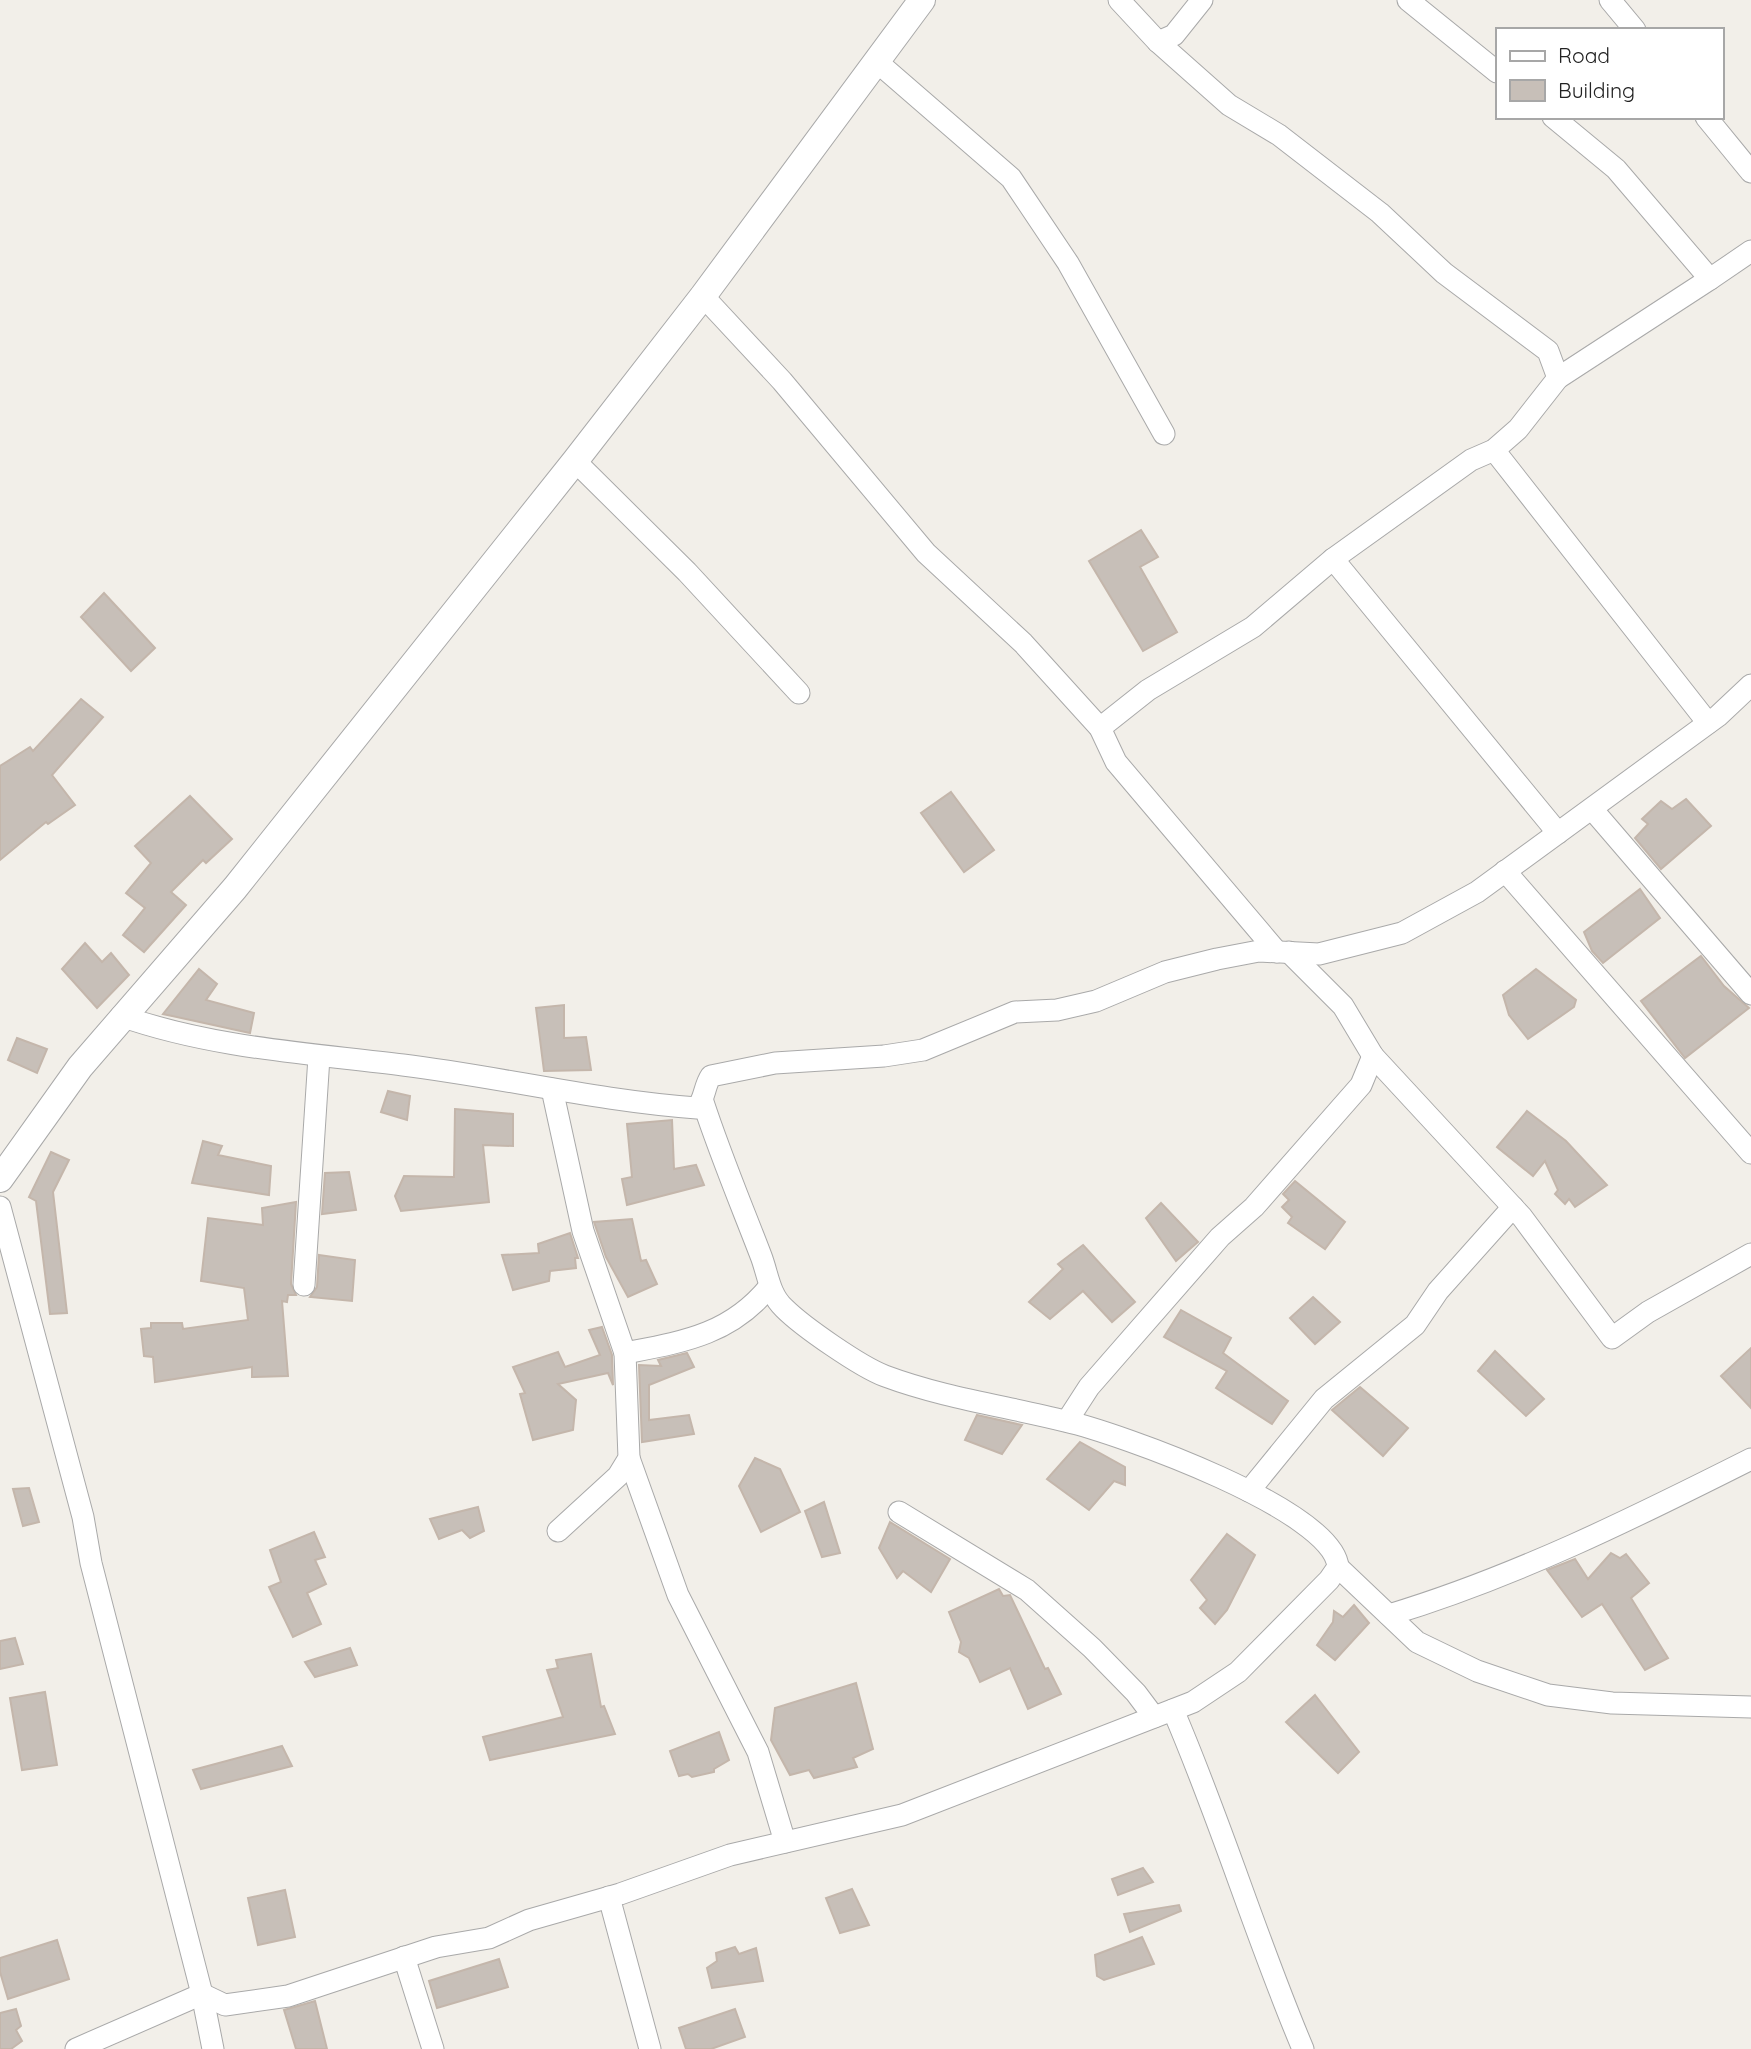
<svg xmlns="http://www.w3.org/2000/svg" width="1751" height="2049" font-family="Quicksand,sans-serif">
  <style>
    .building { fill: #c7bfb8; stroke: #c4b6ab; stroke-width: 2 }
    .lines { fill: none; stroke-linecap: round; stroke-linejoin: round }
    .minor-casing { stroke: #a9a9a9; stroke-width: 23 }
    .tertiary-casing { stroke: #a9a9a9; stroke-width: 28 }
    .minor { stroke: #fff; stroke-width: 21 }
    .tertiary { stroke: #fff; stroke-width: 26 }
  </style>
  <rect width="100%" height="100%" fill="#f2efe9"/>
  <g class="building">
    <path d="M1141,530L1158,557L1140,567L1177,632L1143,651L1089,561Z"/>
    <path d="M104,593L155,648L131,671L81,617Z"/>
    <path d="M81,699L103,717L52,775L75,805L48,824L46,822L0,860V766L30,747L33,751Z"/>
    <path d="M951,792L994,850L964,872L921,813Z"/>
    <path d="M190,796L232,839L206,863L203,860L171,892L186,905L144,952L123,935L145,908L126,893L151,863L135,846Z"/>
    <path d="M1686,799L1711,826L1661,869L1635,838L1648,824L1642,819L1661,801L1672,809Z"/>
    <path d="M1640,889L1660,918L1603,963L1592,951L1584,932Z"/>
    <path d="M85,943L102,962L111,953L129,975L97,1008L62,969Z"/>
    <path d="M1701,956L1724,986L1749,1008L1685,1058L1641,1001Z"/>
    <path d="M199,969L217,984L206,1000L254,1013L250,1033L163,1014Z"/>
    <path d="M1536,969L1576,1000L1574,1007L1528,1039L1509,1015L1503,995Z"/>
    <path d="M564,1005V1038L586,1037L591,1070L544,1071L536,1008Z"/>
    <path d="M17,1038L47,1049L37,1073L8,1060Z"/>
    <path d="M388,1091L410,1096L407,1120L381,1112Z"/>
    <path d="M455,1109L513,1114V1146L483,1145L489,1202L401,1211L395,1196L404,1176L454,1177Z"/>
    <path d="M1527,1111L1566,1141L1607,1185L1575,1207L1569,1199L1565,1204L1555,1194L1558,1190L1545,1161L1533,1176L1497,1147Z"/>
    <path d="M672,1120L674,1169L696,1165L704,1185L627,1205L622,1179L632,1177L627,1124Z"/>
    <path d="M203,1141L222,1146L218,1155L271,1166L269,1195L192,1183Z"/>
    <path d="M51,1152L69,1160L53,1192L67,1313L50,1314L36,1201L29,1197Z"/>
    <path d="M349,1172L356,1210L322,1214L325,1173Z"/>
    <path d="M1295,1181L1345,1222L1325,1249L1288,1223L1292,1217L1282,1207L1289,1200L1283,1194Z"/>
    <path d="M296,1202L291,1284L296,1295H288L287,1302L282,1301L288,1376L252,1377V1367L155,1382L153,1357L144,1356L141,1329L151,1328V1323H182L183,1329L248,1320L244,1288L201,1281L208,1218L263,1225L262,1208Z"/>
    <path d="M1161,1203L1198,1242L1176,1261L1146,1218Z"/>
    <path d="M632,1219L641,1261L646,1260L657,1284L628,1297L606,1257L594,1222Z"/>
    <path d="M570,1233L578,1258H575L576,1268L550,1271L549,1281L513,1290L502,1255L539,1253L538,1244Z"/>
    <path d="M1083,1245L1135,1302L1112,1322L1083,1291L1050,1319L1029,1302L1063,1269L1058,1264Z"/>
    <path d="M319,1255L355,1260L352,1301L310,1297L317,1287Z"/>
    <path d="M1313,1297L1340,1322L1315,1344L1290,1318Z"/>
    <path d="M1181,1310L1231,1338L1223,1353L1288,1401L1272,1424L1216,1388L1227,1371L1164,1337Z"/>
    <path d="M602,1327L612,1355L613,1385L608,1373L558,1384L576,1400L573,1430L533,1440L520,1394L525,1393L513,1367L558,1352L565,1367L600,1355L589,1330Z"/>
    <path d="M1751,1348V1408L1721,1376Z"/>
    <path d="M1495,1351L1544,1399L1526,1416L1478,1371Z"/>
    <path d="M687,1353L694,1367L649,1385V1420L689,1415L694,1434L642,1442L639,1365L661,1366L658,1360Z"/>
    <path d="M1360,1387L1408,1428L1383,1456L1332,1410Z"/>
    <path d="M977,1415L1022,1425L1002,1454L965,1440Z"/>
    <path d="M1080,1442L1125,1467V1485L1114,1481L1089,1510L1047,1479Z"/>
    <path d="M755,1458L780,1469L800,1512L761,1532L739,1486Z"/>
    <path d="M29,1488L39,1522L23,1526L13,1489Z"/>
    <path d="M824,1502L840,1553L822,1557L805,1511Z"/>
    <path d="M478,1507L484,1531L470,1538L462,1530L439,1539L430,1519Z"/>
    <path d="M890,1522L950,1559L931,1592L903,1571L897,1578L879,1548Z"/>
    <path d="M314,1532L325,1557L315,1560L326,1584L307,1593L321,1624L293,1637L269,1587L281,1582L270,1550Z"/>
    <path d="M1227,1534L1255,1555L1227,1610L1215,1624L1200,1608L1207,1600L1191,1580Z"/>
    <path d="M1611,1553L1620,1558L1626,1554L1649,1583L1631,1598L1668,1658L1645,1670L1602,1604L1582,1617L1547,1570L1575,1559L1588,1579Z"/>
    <path d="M999,1589L1003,1596L1010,1595L1045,1669L1048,1668L1061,1694L1028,1709L1010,1668L980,1682L969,1658L959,1652L961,1642L949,1612Z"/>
    <path d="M1354,1605L1369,1623L1335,1660L1317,1645L1333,1622L1334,1611L1343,1617Z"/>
    <path d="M15,1638L23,1664L0,1669V1641Z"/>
    <path d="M350,1648L357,1665L315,1677L305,1662Z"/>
    <path d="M591,1654L601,1707L604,1706L615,1734L490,1760L483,1737L563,1717L547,1670L558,1668L556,1660Z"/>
    <path d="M856,1683L873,1749L853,1758L857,1767L814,1778L809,1770L790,1775L771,1740L775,1708Z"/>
    <path d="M45,1692L57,1765L22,1770L10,1698Z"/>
    <path d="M1315,1695L1359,1752L1338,1773L1286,1722Z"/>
    <path d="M719,1732L729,1760L714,1769V1772L692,1777L688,1774L679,1776L670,1751Z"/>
    <path d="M282,1746L292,1766L201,1789L193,1770Z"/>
    <path d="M1143,1868L1153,1882L1118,1895L1112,1879Z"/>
    <path d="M852,1889L869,1925L840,1933L826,1898Z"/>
    <path d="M285,1890L295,1937L258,1945L248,1898Z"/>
    <path d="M1179,1905L1181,1911L1130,1932L1124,1914Z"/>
    <path d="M1142,1937L1154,1964L1104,1980L1097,1976L1095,1955Z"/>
    <path d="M57,1940L69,1979L8,1999L0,1972V1958Z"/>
    <path d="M735,1947L739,1954L756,1948L763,1981L712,1988L707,1968L717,1961L716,1953Z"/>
    <path d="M499,1959L508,1987L437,2008L429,1981Z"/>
    <path d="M315,2001L327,2049H296L284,2010Z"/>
    <path d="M16,2009L21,2026L16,2030L22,2041L11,2049H0V2013Z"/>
    <path d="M735,2009L745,2037L711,2049H686L679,2028Z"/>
  </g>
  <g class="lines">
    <defs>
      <g id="minor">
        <path d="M1119,0L1158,42L1229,105L1279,135L1380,213L1444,273L1548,351L1558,378"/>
        <path d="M1408,0L1497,72"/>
        <path d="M1610,0L1635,30"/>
        <path d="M1158,42L1174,35L1202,0"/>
        <path d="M876,61L1011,178L1068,263L1164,434"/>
        <path d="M1706,117L1751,172"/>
        <path d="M1710,279L1751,251"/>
        <path d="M703,296L782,381L926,553L1023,643L1100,728L1116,762L1277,952"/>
        <path d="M1494,450L1708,723"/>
        <path d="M575,461L687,572L799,693"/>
        <path d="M1333,559L1558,833"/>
        <path d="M1100,728L1148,690L1253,627L1333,559L1471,460L1494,450L1518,429L1558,378L1710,279L1616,169L1553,117"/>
        <path d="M1592,809L1751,994"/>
        <path d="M1505,871L1751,1153"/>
        <path d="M1289,952L1343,1006L1373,1056L1522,1217L1612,1338L1648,1312L1751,1254"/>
        <path d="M121,1016C213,1048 307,1053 403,1065C501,1077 598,1101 697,1108C705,1099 704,1086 711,1076L775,1063L884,1056L923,1050L1015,1012L1057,1010L1096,1001L1165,972L1217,959L1259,951L1319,954L1402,933L1477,892L1718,716L1751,685"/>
        <path d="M552,1089L583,1231L625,1353C682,1342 730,1335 769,1287"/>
        <path d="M0,1207L83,1517L91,1563L202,1994L213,2049"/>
        <path d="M304,1285L319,1057"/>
        <path d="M1067,1421L1089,1387L1220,1237L1254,1207L1361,1085L1373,1056"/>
        <path d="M629,1458L678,1595L758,1752L785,1842"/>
        <path d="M1249,1491L1324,1399L1415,1325L1438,1291L1513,1207"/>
        <path d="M899,1512L1027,1590L1092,1648L1136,1693L1154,1717"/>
        <path d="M558,1531L618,1476L629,1458L625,1353"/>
        <path d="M1338,1567L1417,1642L1477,1671L1548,1695L1612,1703L1751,1707"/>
        <path d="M1389,1615C1515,1577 1634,1518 1751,1459"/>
        <path d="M1173,1710C1221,1821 1256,1938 1303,2049"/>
        <path d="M609,1897L650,2049"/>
        <path d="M404,1957L433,2049"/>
        <path d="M202,1994L225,2005L288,1996L436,1947L489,1938L529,1920L620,1894L730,1855L902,1815L1193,1702L1238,1672L1329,1580L1338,1567C1334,1510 1118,1433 1065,1421C1005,1406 944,1398 885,1376C861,1367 803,1327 784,1308C769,1294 768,1274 761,1256C741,1204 720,1154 703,1102"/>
        <path d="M76,2049L202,1994"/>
      </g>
      <path id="tertiary" d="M0,1179L80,1067L235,888L575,461L703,296L922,0"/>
    </defs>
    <use href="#minor" class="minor-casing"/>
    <use href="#tertiary" class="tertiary-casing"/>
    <use href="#minor" class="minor"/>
    <use href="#tertiary" class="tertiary"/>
  </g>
  <rect x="1496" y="28" width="228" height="91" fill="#ffffff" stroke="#a7a7a7" stroke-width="2"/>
  <rect x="1510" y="51" width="35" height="10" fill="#ffffff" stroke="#a7a7a7" stroke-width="2"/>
  <text x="1558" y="63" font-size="21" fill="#222222">Road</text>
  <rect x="1510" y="80" width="35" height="21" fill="#c7bfb8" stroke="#a7a7a7" stroke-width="2"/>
  <text x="1558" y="98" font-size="21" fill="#222222">Building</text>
</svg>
